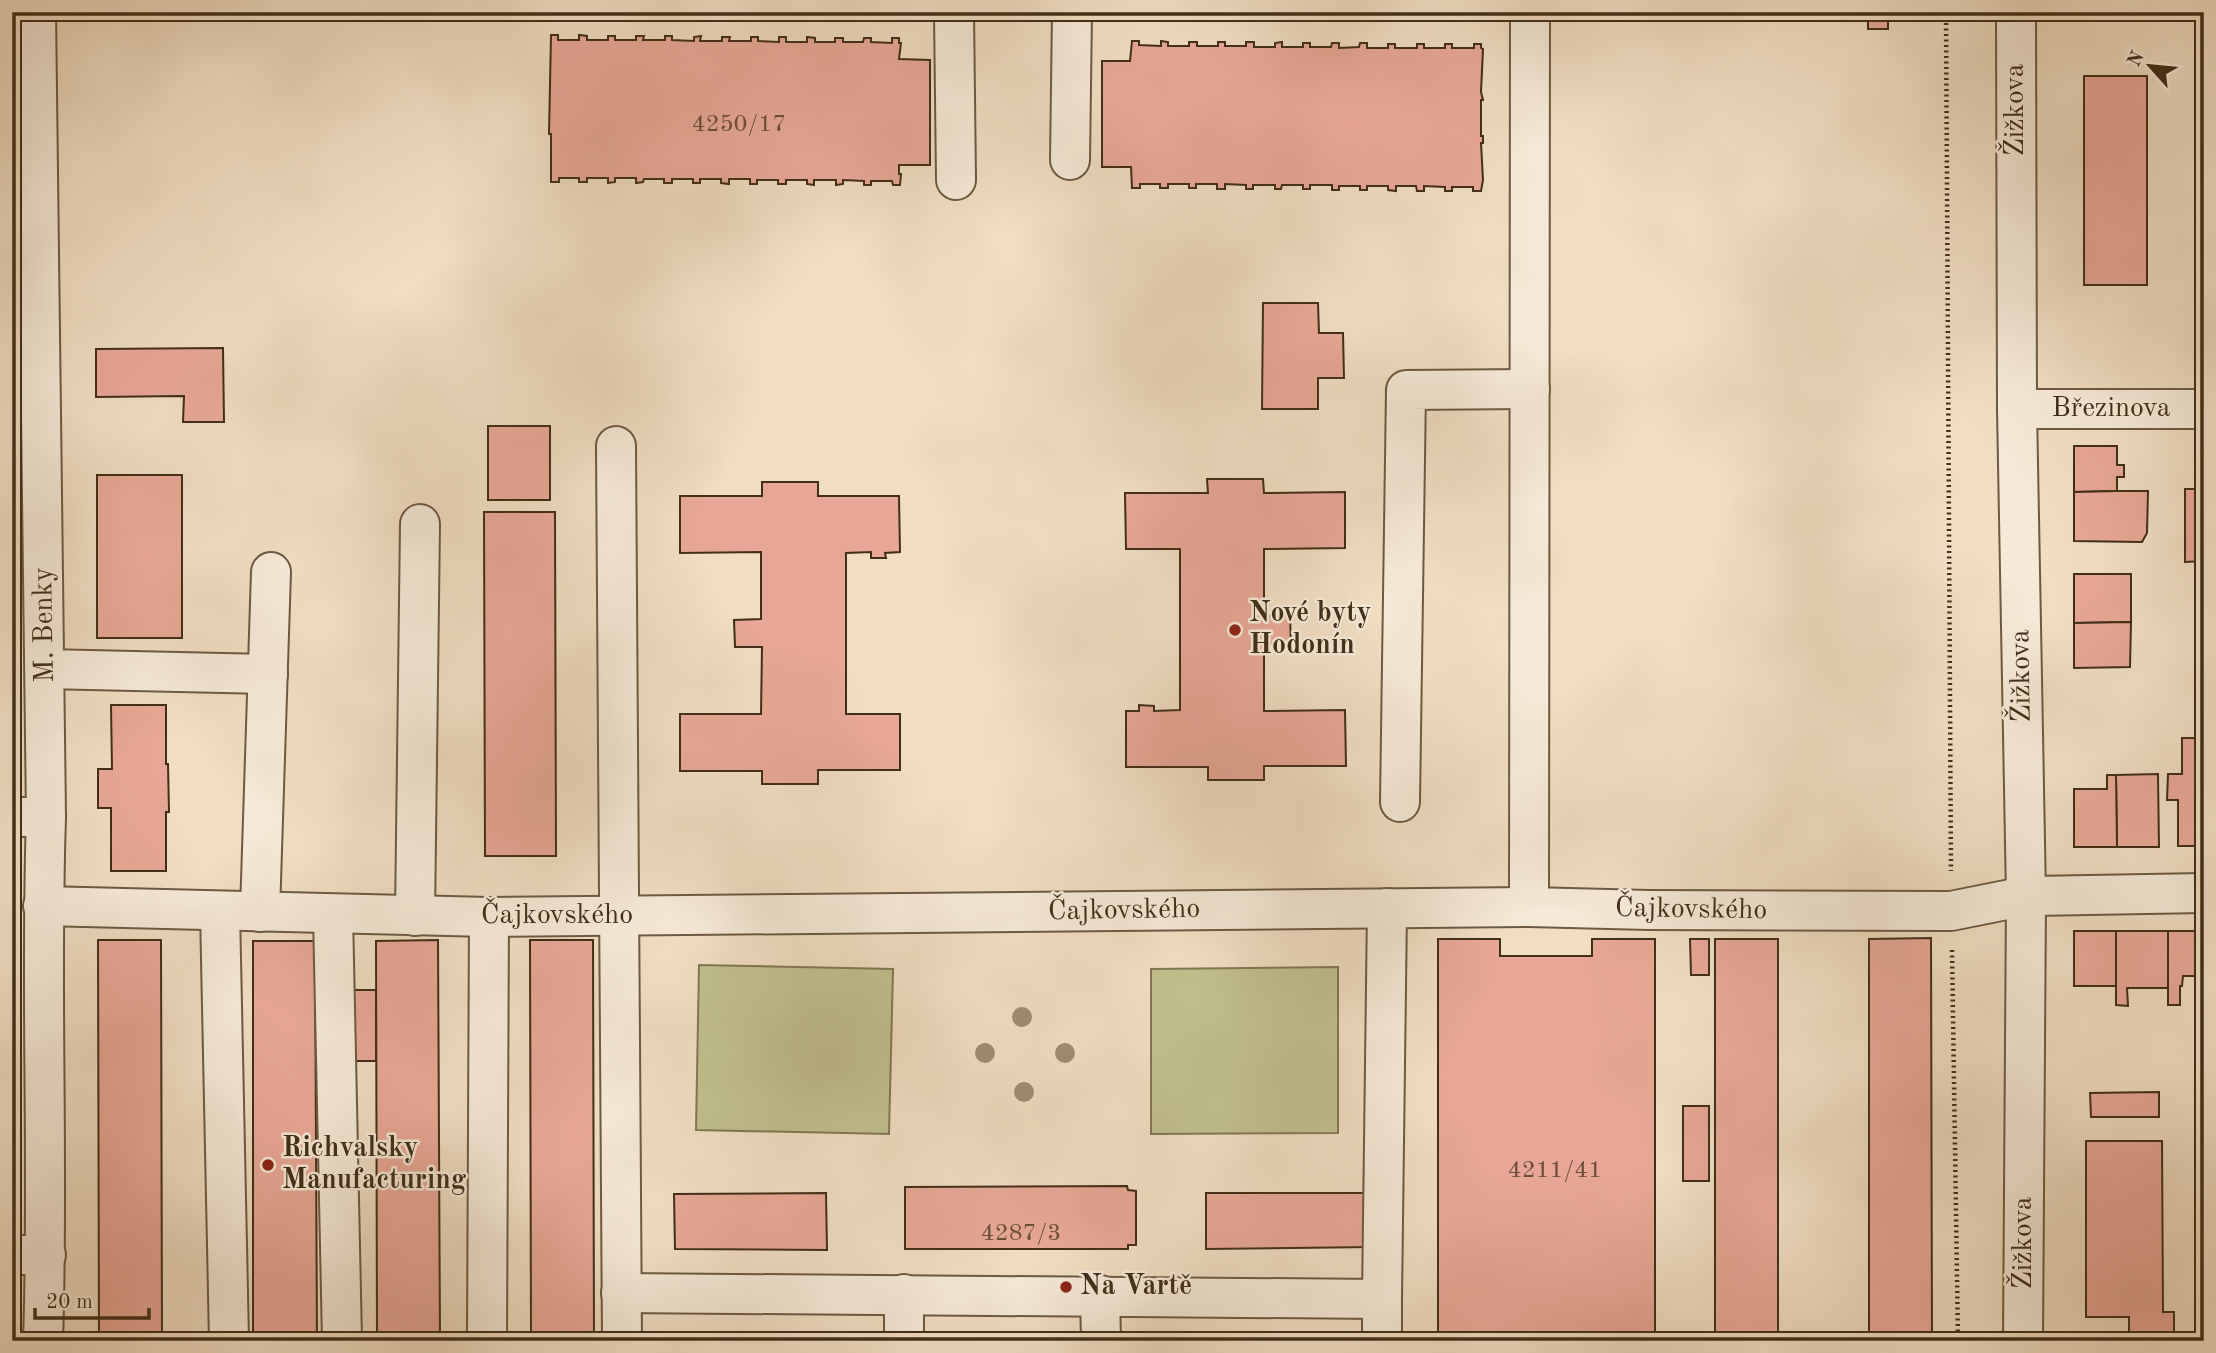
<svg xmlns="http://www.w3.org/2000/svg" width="2216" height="1353" font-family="'Old Standard TT',serif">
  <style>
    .green { fill: #c1bf8e; stroke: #817753; stroke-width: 2 }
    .building { fill: #e8a796; stroke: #412f18; stroke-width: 2 }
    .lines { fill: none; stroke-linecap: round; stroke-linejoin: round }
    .minor-casing { stroke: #6d5a42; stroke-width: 42 }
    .path { stroke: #412f18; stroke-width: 4.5; stroke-dasharray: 2 3.5; stroke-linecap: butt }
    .minor { stroke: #f5e9d7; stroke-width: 38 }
    .tree { fill: #9e8d72 }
    .poi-dot { fill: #8f2418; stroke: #f5e9d7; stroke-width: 2.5 }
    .labels { text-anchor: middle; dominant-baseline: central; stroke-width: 5; stroke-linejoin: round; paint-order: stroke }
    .number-label { font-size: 24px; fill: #6b4d38 }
    .street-label { font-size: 28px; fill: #412f18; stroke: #f5e9d7 }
    .poi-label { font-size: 28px; font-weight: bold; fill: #412f18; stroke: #f5e9d7; text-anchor: start }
  </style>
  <rect width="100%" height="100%" fill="#f0ddc2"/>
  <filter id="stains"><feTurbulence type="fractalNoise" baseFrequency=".00286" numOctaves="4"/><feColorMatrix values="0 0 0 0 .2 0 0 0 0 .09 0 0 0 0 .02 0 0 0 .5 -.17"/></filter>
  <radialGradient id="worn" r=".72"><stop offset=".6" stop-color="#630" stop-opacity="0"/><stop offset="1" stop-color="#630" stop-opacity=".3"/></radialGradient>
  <g class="green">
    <path d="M699,965L893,969L889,1134L696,1130Z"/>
    <path d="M1338,967V1133L1151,1134V969Z"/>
  </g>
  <g class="building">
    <rect x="1868" y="14" width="20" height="15"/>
    <path d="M551,35H558V40H579V35L587,36V40H608V36H615V40H636V36H644L643,40H665V36H672V40L694,41V37L701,36L700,41H722V37H730L729,41H751V37H758V41L779,42V37H786V42H807V37L815,38V42H835V38H843V42H863L864,38H871V42L892,43V38H899V43H901L899,59L930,60V165H899V174H901L900,185H893L892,181H871V185H864V181L843,180V184L836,185V180H814V185L807,184V180H786V184H778V180H757V184H750V179H729V184L721,183V179H700V183H693V179H672V183H664V179H644L643,182L636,183V178H615V182L608,183V178H587V182H579V178H559V182H551V134H549Z"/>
    <path d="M1132,41H1139V45L1161,46V41L1168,42V46H1189V42H1197V46H1218V42H1225V46H1246V42H1254V47H1275V43L1282,42V47H1303V43H1310V47H1331L1332,43H1339V48L1359,47L1360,43H1367V48H1388V44H1395V48H1417V44H1424V48H1445V44H1452V48H1474V44H1481V48L1483,49L1481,92L1483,100H1481V136H1483V143H1481L1483,180L1481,191H1473V187H1452V191H1445V187L1424,186V191H1417L1416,186H1396V191L1388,190V186H1367V190H1360V186H1339V190H1332V185H1310V189H1303V185H1282L1281,189H1275V185H1253V189H1246V185L1225,184V189H1217V184H1196V188H1189V184H1168V188H1160V184H1140V188H1132L1131,167H1102V61H1130Z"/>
    <rect x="2084" y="76" width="63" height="209"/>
    <path d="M1263,303H1318L1319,333H1343L1344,378H1318V409H1262Z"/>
    <path d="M223,348L224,422H183L184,396L96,397V349Z"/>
    <rect x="488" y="426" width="62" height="74"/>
    <path d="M2074,446H2117V465H2124V477H2117V491L2074,492Z"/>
    <rect x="97" y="475" width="85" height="163"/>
    <path d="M1207,479H1263L1264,493L1345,492V548L1264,549V616H1290L1291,643L1264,644V711L1345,710L1346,766H1264V780H1208V767H1126V711H1139V705L1154,706V711L1180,710V549H1126L1125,493H1208Z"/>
    <path d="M762,482H818V496H899L900,552L885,553L886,558H871V552L846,553V714H900V770H818V784H762V771H680V714H761L762,647H735L734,620L761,619V552L680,553V496H762Z"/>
    <path d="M2185,489H2204V561L2185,562Z"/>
    <path d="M2117,491H2148L2147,533L2142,542L2074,541V492Z"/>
    <path d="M484,512H555L556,856H485Z"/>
    <path d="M2074,574H2131V622L2074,623Z"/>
    <path d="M2131,622L2130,667L2074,668V623Z"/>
    <path d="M111,705H166V764H168L169,812H166V871H111V808H98V769H112Z"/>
    <path d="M2182,738H2204V846H2178V800H2167L2168,774H2182Z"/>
    <path d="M2158,774L2159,847H2117L2116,775Z"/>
    <path d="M2107,775H2116L2117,847H2074V789H2107Z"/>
    <rect x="2074" y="931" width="42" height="55"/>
    <path d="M2116,931H2168V988H2127L2128,1006L2116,1005Z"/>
    <path d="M2168,931H2204V976H2183L2182,986H2180V1005H2168Z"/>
    <path d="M1931,938L1932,1341H1869V939Z"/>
    <path d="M1438,939H1500V956H1592V939H1655V1341H1438Z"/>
    <path d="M1690,939H1709V975H1691Z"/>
    <rect x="1715" y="939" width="63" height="402"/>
    <path d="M98,940H161L162,1341H99Z"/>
    <path d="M438,940L440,1341H377L376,941Z"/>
    <path d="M530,940H593L594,1341H531Z"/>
    <path d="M253,941H315L317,1341H253Z"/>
    <rect x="351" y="990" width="25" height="71"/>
    <path d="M2159,1092V1117H2091L2090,1093Z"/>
    <rect x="1683" y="1106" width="26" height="75"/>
    <path d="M2086,1141H2162L2163,1312H2174V1341H2129V1317H2086Z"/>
    <path d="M1127,1186L1128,1190L1136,1191V1245H1128V1249H905V1187Z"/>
    <path d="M826,1193L827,1250L675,1249L674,1194Z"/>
    <path d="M1206,1193H1373V1247L1206,1249Z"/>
  </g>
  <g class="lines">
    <defs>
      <g id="minor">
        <path d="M36,12L46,817C40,992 49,1166 43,1341"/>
        <path d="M954,12L956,180"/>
        <path d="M2016,12L2017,409L2026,896L2023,1341"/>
        <path d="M1070,160L1072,12"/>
        <path d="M2017,409H2204"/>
        <path d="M616,446L622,1341"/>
        <path d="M45,669L268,674"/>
        <path d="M1400,802L1406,390L1530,389"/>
        <path d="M12,817H46"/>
        <path d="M43,906L489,917L1529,907L1649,910L1951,911L2026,896L2204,893"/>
        <path d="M1529,907L1530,12"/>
        <path d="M220,911L229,1341"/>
        <path d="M260,912L271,572"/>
        <path d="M333,914L342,1341"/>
        <path d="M415,916L420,524"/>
        <path d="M12,1255H46"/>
        <path d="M621,1293L1382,1299L1387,908"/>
        <path d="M904,1294V1341"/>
        <path d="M1100,1295L1101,1341"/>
        <path d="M1382,1299V1341"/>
        <path d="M487,1341L489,917"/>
      </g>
    </defs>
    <use href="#minor" class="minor-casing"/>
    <g class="path">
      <path d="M1946,12L1951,871"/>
      <path d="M1952,950L1958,1341"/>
    </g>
    <use href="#minor" class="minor"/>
  </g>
  <g class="tree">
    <circle cx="1022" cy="1017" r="10"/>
    <circle cx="985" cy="1053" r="10"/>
    <circle cx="1065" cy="1053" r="10"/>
    <circle cx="1024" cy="1092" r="10"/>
  </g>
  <g class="poi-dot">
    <circle cx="1235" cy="630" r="7"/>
    <circle cx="268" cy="1165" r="7"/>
    <circle cx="1066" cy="1287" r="7"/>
  </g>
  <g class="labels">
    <g class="number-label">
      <text x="739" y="125">4250/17</text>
      <text x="1555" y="1171">4211/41</text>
      <text x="1021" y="1234">4287/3</text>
    </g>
    <g class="street-label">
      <text transform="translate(2016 110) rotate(-90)">Žižkova</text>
      <text x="2111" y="409">Březinova</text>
      <text transform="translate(45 625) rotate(-91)">M. Benky</text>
      <text transform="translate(2022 676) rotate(-91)">Žižkova</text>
      <text transform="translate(1691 910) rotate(1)">Čajkovského</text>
      <text transform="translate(1124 911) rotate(-1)">Čajkovského</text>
      <text x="557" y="916">Čajkovského</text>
      <text transform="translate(2024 1243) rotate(-90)">Žižkova</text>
    </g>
    <g class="poi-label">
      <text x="1249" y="614">Nové byty<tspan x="1249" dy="32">Hodonín</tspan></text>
      <text x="282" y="1149">Richvalsky<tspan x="282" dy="32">Manufacturing</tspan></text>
      <text x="1080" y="1287">Na Vartě</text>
    </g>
  </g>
  <rect width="2216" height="1353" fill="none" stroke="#f0ddc2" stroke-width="42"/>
  <rect x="14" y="14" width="2188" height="1325" fill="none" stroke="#412f18" stroke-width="3.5"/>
  <rect x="21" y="21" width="2174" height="1311" fill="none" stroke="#412f18" stroke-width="2"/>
  <g transform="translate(2150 66) rotate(297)" stroke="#f5e9d7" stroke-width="5" paint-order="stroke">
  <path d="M0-5L12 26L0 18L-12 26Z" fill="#412f18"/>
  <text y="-10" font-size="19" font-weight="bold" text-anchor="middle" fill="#412f18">N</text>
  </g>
  <path d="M35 1308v10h114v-10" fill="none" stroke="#412f18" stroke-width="3.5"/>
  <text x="46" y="1308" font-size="21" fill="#412f18" stroke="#f5e9d7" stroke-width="5" paint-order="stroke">20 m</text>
  <rect width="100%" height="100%" filter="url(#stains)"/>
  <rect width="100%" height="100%" fill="url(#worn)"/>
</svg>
